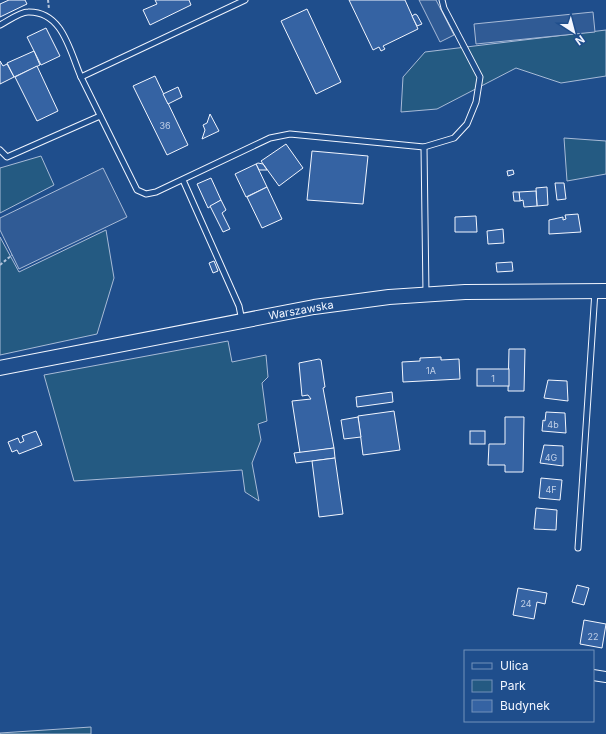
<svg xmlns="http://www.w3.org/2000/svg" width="606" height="734" font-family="Inter,sans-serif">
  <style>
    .green { fill: #245a82; stroke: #a8bbd7 }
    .parking { fill: #305b95; stroke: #a8bbd7 }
    .building { fill: #3563a3; stroke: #f2f6ff }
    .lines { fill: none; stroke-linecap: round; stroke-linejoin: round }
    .lane-casing { stroke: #f2f6ff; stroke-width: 7 }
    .street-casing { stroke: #f2f6ff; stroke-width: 12 }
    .secondary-casing { stroke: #f2f6ff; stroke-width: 16 }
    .path { stroke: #b3c4dc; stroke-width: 2; stroke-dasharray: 3 2; stroke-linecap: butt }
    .lane { stroke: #1f4e8c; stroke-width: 5 }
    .street { stroke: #1f4e8c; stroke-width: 10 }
    .secondary { stroke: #1f4e8c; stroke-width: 14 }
    .labels { text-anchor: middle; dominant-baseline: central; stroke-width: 3; stroke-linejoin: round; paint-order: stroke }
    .number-label { font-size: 9px; fill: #c3d1e8 }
    .street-label { font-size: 11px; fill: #f2f6ff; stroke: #1f4e8c }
  </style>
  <rect width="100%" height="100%" fill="#1f4e8c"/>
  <g class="green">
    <path d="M606,30V76L561,83L516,68L437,109L401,112L403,77L425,52Z"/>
    <path d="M564,138L606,141V174L567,181Z"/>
    <path d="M41,156L54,185L0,213V168Z"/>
    <path d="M106,230L114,278L97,334L0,355V237L19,272Z"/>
    <path d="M228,341L232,362L266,355L268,377L262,383L267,421L258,424L261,440L252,463L259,501L245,492L242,470L74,481L44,375Z"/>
    <path d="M91,727V734H0V733Z"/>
  </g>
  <g class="parking">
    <path d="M419,0H436L454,35L440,42Z"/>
    <path d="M593,12L595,32L476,44L474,24Z"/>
    <path d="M103,168L127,217L19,269L0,230V218Z"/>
  </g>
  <g class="building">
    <path d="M9,0H25L27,4L0,17V4Z"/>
    <path d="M155,0H189L191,5L150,25L143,10L157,4Z"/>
    <path d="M349,0H405L418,29L383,46L385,49L381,51L379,47L373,50Z"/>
    <path d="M307,9L341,82L316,94L281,21Z"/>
    <path d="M415,14L417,15L422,24L417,26L412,16Z"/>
    <path d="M46,28L60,56L41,65L27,37Z"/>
    <path d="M34,51L40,65L14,77L7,63Z"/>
    <path d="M0,61L3,66L7,64L14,77L0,84Z"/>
    <path d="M37,66L58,111L37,121L15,77Z"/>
    <path d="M155,76L188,145L167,155L133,86Z"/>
    <path d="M178,87L182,97L168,104L163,94Z"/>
    <path d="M210,114L219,131L202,139L205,130L203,125L207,123Z"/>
    <path d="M286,144L303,168L279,186L261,161Z"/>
    <path d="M312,151L368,156L363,204L307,200Z"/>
    <path d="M258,163L263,164L267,170H259L256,164Z"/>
    <path d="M256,164L267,187L246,197L235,174Z"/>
    <path d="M513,170L514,174L508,176L507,171Z"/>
    <path d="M211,178L221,200L208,208L197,184Z"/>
    <path d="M555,183H564L566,199L557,200Z"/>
    <path d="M267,187L282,219L262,228L247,197Z"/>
    <path d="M547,187L548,205L537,206L536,188Z"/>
    <path d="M536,191L537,206L524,207L523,200L520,201L519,192Z"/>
    <path d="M513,192H519L520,201H514Z"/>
    <path d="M221,200L226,210L222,213L230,229L223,232L210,206Z"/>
    <path d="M578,214L581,232L549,234V220L563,217V220L566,219L565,215Z"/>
    <path d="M476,216L477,232H455V217Z"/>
    <path d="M503,229L504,243L488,244L487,231Z"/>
    <path d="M214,261L218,271L213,273L209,263Z"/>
    <path d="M512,262L513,271L497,272L496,263Z"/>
    <path d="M509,349H525L524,391H508Z"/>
    <path d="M441,357V360L459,359L460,379L403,382L402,362L420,361V358Z"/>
    <path d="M319,359L321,360L325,387L323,388L334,448L300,453L292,401L311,399L308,395L302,396L299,363Z"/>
    <rect x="477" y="369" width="32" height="17"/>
    <path d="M548,380L567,381L568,401L544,398Z"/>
    <path d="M392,392L393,402L357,407L356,397Z"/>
    <path d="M394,411L400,450L363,455L358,416Z"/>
    <path d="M546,412L565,413L566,433L542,431L543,420L545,421Z"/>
    <path d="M358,417L361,437L344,439L341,420Z"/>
    <path d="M505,417H524L523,472H505V465H488L489,444H505Z"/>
    <path d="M36,431L42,445L19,454L17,450L12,452L8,442L18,438L20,443L24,441L22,436Z"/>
    <rect x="470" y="431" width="15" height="13"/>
    <path d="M544,445L563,446V466L540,463Z"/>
    <path d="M334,448L335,458L296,463L294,453Z"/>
    <path d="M335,458L343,514L319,517L312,461Z"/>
    <path d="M541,478L562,480L560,500L539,498Z"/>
    <path d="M536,508L557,510L556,530L534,529Z"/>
    <path d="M577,585L589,588L584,605L572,602Z"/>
    <path d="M518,588L547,593L545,604L537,602L534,619L513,615Z"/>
    <path d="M584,620L606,624L602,648L580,644Z"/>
  </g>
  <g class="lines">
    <defs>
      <g id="lane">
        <path d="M245,0L81,77L137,190L146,194L156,192L270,138L290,134L424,147"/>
        <path d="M0,25C8,21 20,12 28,12C63,11 70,52 81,77"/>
        <path d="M0,150L7,157L100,116"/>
        <path d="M183,180L239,306L242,321"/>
        <path d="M426,294L424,147L454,138L467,124L476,102L480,77L444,8L442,0"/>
        <path d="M578,548L595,291"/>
      </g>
      <path id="street" d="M593,675L606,677"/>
      <path id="secondary" d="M0,368L314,307L389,297L465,292L606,291"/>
    </defs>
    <use href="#lane" class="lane-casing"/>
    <use href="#street" class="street-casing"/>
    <use href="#secondary" class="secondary-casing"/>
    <g class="path">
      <path d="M48,0L49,9"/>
      <path d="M0,265L12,255"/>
    </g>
    <use href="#lane" class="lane"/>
    <use href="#street" class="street"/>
    <use href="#secondary" class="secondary"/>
  </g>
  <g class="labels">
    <g class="number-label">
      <text x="165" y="125">36</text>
      <text x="431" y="370">1A</text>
      <text x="493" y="378">1</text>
      <text x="553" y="424">4b</text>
      <text x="551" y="457">4G</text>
      <text x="551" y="489">4F</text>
      <text x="526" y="603">24</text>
      <text x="593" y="636">22</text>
    </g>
    <g class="street-label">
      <text transform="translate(301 310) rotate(-10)">Warszawska</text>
    </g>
  </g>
  <rect x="464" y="650" width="130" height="72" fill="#1f4e8c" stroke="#7391ba"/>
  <rect x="472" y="663" width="20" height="6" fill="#1f4e8c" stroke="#7391ba"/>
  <text x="500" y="670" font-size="12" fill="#f2f6ff">Ulica</text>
  <rect x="472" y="680" width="20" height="12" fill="#245a82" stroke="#7391ba"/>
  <text x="500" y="690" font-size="12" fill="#f2f6ff">Park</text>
  <rect x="472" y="700" width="20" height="12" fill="#3563a3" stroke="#7391ba"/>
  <text x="500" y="710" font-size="12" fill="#f2f6ff">Budynek</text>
  <g transform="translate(574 32) rotate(144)" stroke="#1f4e8c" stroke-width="3" paint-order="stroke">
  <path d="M0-3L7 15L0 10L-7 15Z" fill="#f2f6ff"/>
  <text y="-6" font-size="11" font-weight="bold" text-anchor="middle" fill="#f2f6ff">N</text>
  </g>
</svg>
